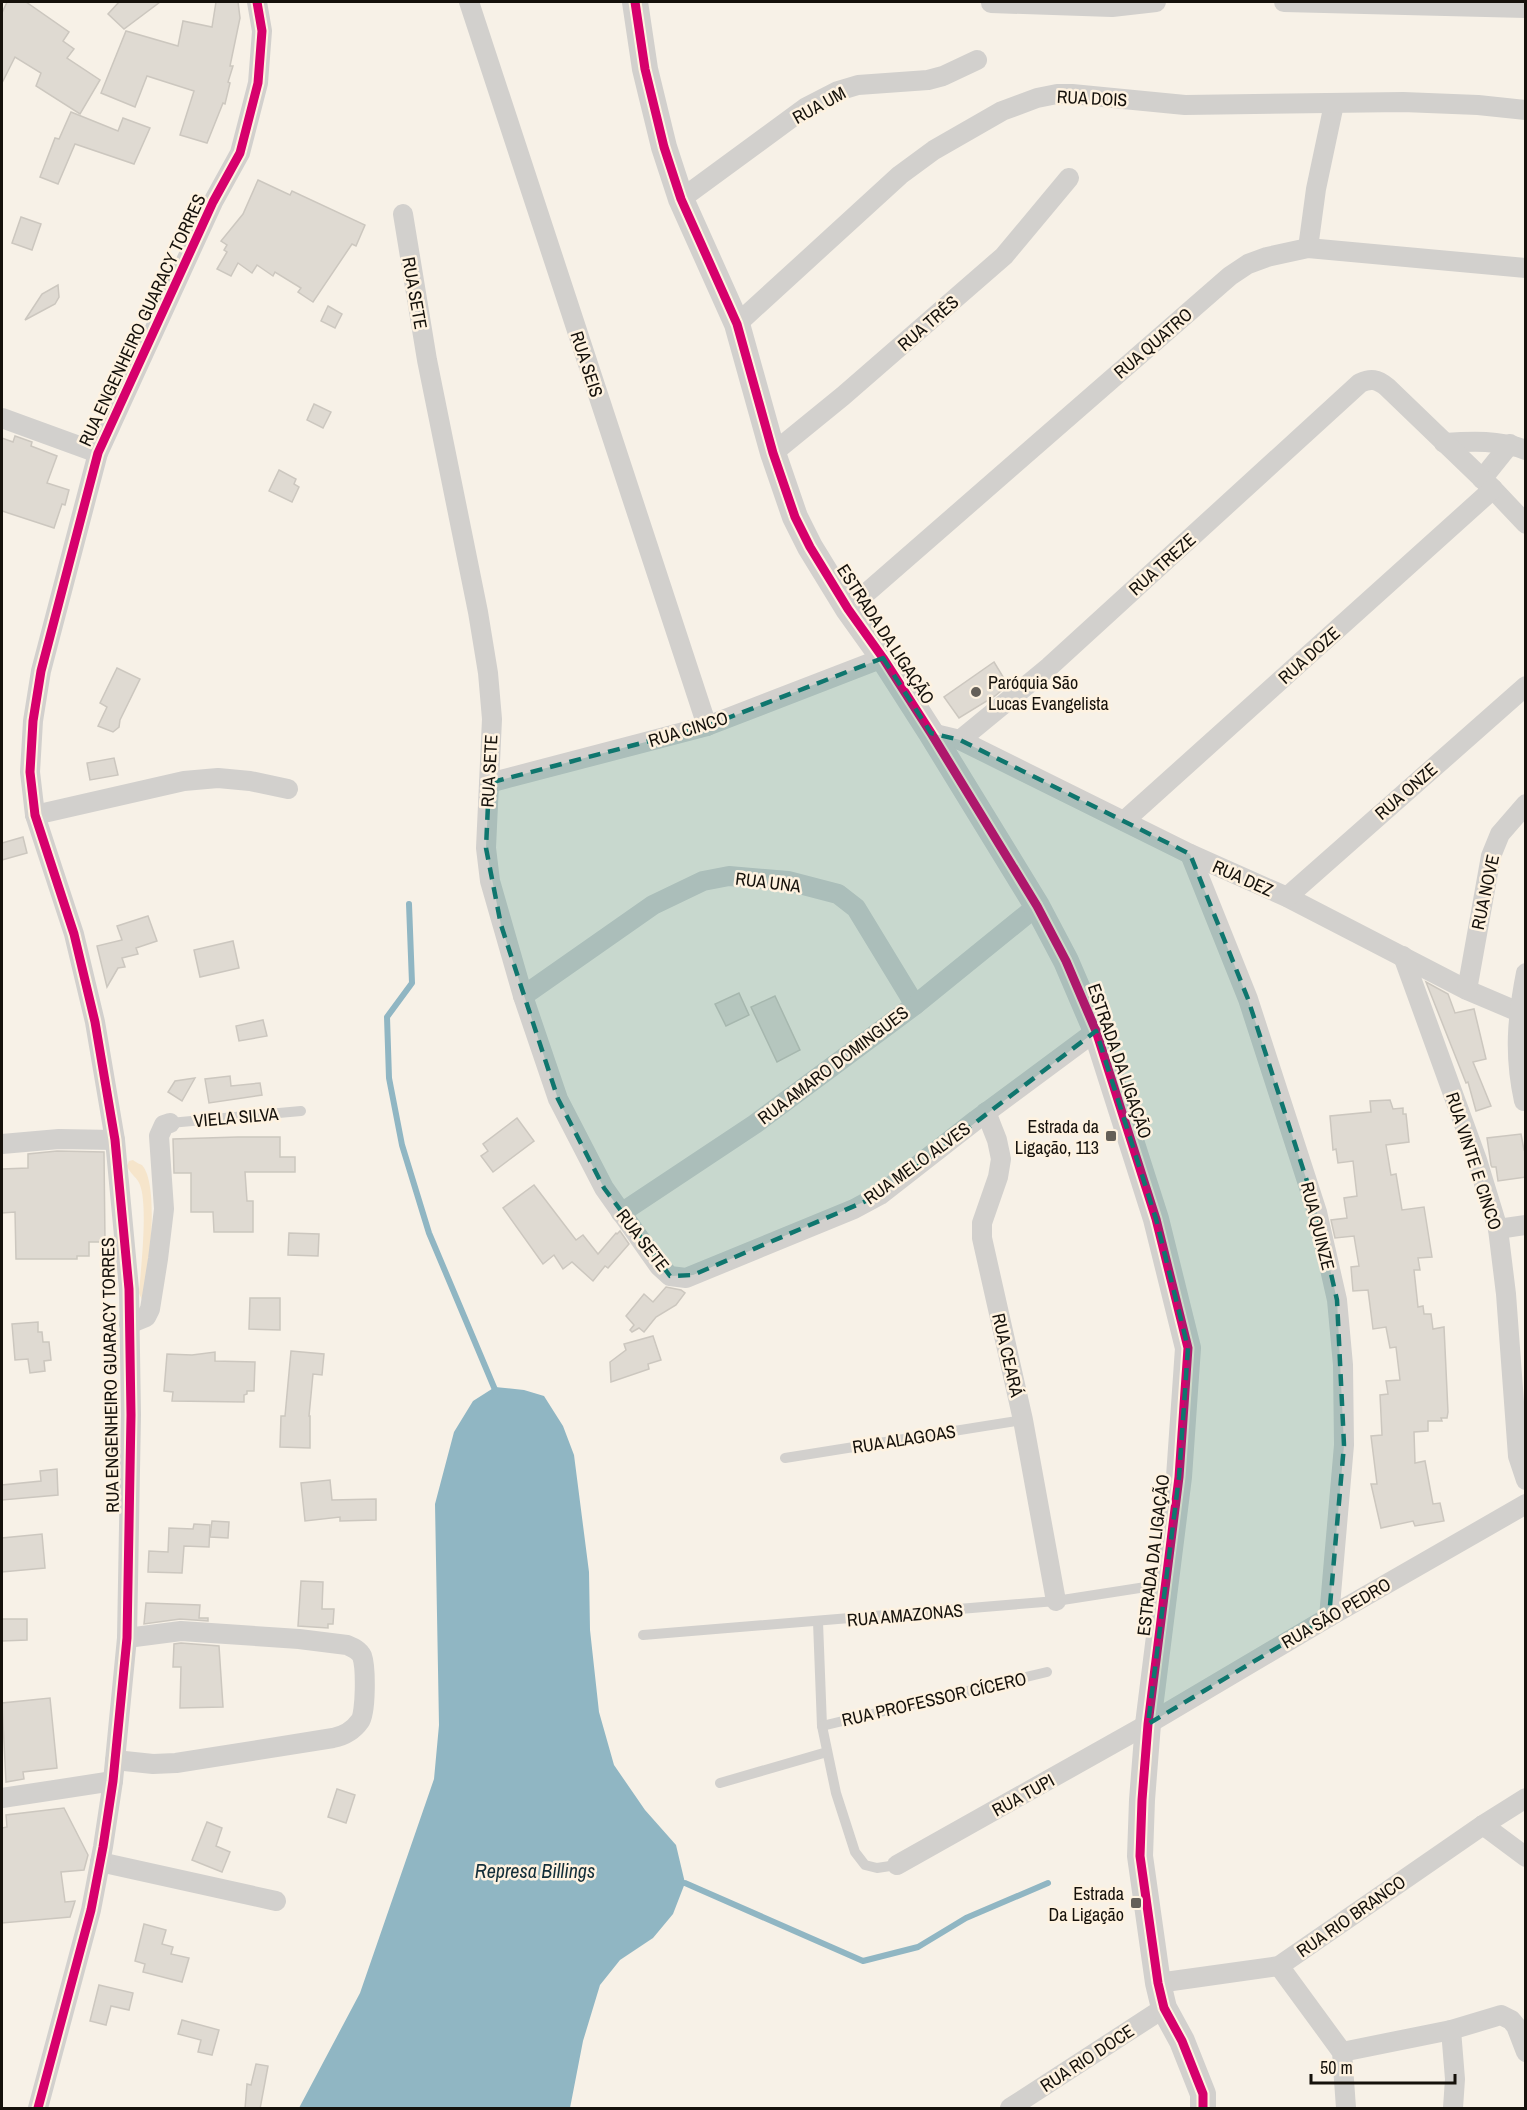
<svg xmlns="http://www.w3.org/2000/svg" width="1527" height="2110" font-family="'Archivo Narrow',sans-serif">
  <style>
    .green { fill: #f6e5cb }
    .water { fill: #90b6c3 }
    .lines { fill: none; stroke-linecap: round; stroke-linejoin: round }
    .stream { stroke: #90b6c3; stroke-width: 6 }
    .building { fill: #dfdad2; stroke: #ccc7bf; stroke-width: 1.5 }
    .service { stroke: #d2d0cd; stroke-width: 10 }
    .minor { stroke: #d2d0cd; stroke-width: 20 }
    .tertiary { stroke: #d2d0cd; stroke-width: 26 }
    .cycleway-casing { stroke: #fef2e0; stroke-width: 13 }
    .cycleway { stroke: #d6006c; stroke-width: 9 }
    .marked { fill: #0f766e; fill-opacity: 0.2; stroke: #0f766e; stroke-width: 4.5; stroke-dasharray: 12 8; stroke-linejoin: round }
    .poi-dot { fill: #645f58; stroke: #fef2e0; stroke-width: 2 }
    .labels { text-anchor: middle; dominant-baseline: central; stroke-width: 5; stroke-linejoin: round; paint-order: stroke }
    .street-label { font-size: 18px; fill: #15110b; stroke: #fef2e0 }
    .poi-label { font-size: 18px; fill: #15110b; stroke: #fef2e0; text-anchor: end }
    .water-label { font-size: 20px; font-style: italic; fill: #122e39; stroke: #fef2e0 }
  </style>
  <rect width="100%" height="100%" fill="#f7f1e7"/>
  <path class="green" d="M133,1160C134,1161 141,1165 142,1165C160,1185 149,1275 142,1300L139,1293C141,1268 148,1206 140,1185C138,1178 130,1174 127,1166L129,1161Z"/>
  <path class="water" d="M495,1387L524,1390L544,1396L563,1426L574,1455L589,1572L590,1630L599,1712L614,1765L645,1810L676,1845L685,1883L673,1914L653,1938L620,1960L600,1985L583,2041L570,2108H299L360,1993L434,1779L439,1725L435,1504L454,1432L473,1401Z"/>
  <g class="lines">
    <g class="stream">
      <path d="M409,904L412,983L387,1017L389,1078L402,1145L429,1233L496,1392"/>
      <path d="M685,1883L863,1961L918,1947L966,1918L1048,1883"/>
    </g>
  </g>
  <g class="building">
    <path d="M7,2H26L69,32L63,41L74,49L67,58L100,80L80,114L36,86L41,73L15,57L2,83V13Z"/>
    <path d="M119,2H160L124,29L108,14Z"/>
    <path d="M216,2H238L240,18L230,66H233L228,82L230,83L225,104L223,103L207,143L180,135L194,91L147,76L135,107L101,93L126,31L178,46L183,21L212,27Z"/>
    <path d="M71,112L118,131L123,118L150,128L134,164L75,144L58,184L40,177L55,138L59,139Z"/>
    <path d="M258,180L290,195L292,191L365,225L356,246L352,244L313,302L298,292L301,288L275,272L273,276L257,265L252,273L238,263L231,276L217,269L227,252L224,250L227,245L221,241L243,214Z"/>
    <path d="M21,217L41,224L32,250L12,243Z"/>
    <path d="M58,285L59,297L55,304L25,320L42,294Z"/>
    <path d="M328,306L342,314L335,328L321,321Z"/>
    <path d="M314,404L331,412L323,428L307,420Z"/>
    <path d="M15,436L32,442L31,446L57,456L47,483L69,490L65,505L62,504L54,528L2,511V438L13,442Z"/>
    <path d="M279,470L296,479L294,484L299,487L292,502L269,491Z"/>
    <path d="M994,662L1008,685L995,696L959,718L944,697Z"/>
    <path d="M117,668L140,679L120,720L119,727L113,732L98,726L107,707L100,703Z"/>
    <path d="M114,758L118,775L90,780L87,763Z"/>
    <path d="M23,837L27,853L2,860V843Z"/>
    <path d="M148,916L157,941L136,948L138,954L122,958L125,967L118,968L107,987L97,946L122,940L117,926Z"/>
    <path d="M233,941L239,968L200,977L194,950Z"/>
    <path d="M1426,982L1448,994L1455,1013L1474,1009L1486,1059L1473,1062L1491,1106L1476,1111L1468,1082L1466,1083Z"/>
    <path d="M739,993L749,1015L726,1026L715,1004Z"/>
    <path d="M775,996L800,1050L777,1062L751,1007Z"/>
    <path d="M263,1020L267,1036L239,1041L236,1026Z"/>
    <path d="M230,1076L231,1086L260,1083L262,1095L209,1103L205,1079Z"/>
    <path d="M195,1078L182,1101L168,1092L175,1081Z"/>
    <path d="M1390,1100L1393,1109L1403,1108V1114H1406L1409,1142L1386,1145L1391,1175L1396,1174L1402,1210L1424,1207L1432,1257L1418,1258L1420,1270H1414L1418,1307L1423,1306L1424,1314H1431L1433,1329L1444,1327L1448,1412L1447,1418H1441L1442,1421H1428V1431L1414,1432L1415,1463L1425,1461L1433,1504L1440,1503L1444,1521L1415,1526L1413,1521L1381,1528L1371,1484H1377L1371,1436L1382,1435L1380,1395L1388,1394L1386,1381L1400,1380L1396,1347L1390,1348L1386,1327L1373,1329L1368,1290L1353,1291L1351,1267L1359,1266L1354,1236L1335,1238L1331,1220L1347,1218L1344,1198L1357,1196L1353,1161L1338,1163L1336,1149L1333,1150L1330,1116L1371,1112L1370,1101Z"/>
    <path d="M517,1118L534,1141L493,1172L481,1156L488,1151L483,1144Z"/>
    <path d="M1521,1134L1524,1150H1526V1177L1498,1181L1496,1167H1492L1491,1165L1487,1138Z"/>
    <path d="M238,1137H280V1157H295V1172H245L247,1201H253V1232H214L213,1212H191V1173H174L173,1139Z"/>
    <path d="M57,1151L104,1152L105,1242H89V1256H77V1259H16L15,1212L2,1213V1169L28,1168V1154Z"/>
    <path d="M534,1185L576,1240L583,1235L598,1254L616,1233L617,1234L620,1231L629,1244L608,1268L605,1266L593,1281L572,1262L563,1269L554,1255L543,1264L503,1208Z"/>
    <path d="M289,1233L319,1234L318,1256L288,1255Z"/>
    <path d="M666,1287L681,1290L685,1293L676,1305L656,1317L644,1332L639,1328L632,1332L630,1330L634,1325L626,1316L644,1294L653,1302Z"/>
    <path d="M250,1298H280V1330L249,1329Z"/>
    <path d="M38,1322V1332H42L43,1342H49L51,1360L44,1361L45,1371L30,1373L28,1359L15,1360L12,1324Z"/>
    <path d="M653,1336L661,1360L648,1364L649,1369L611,1382L610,1362L626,1350L624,1344Z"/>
    <path d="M291,1351L324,1354L322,1375L313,1374L309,1416H310V1448L280,1447L281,1416H285Z"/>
    <path d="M215,1352V1361L255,1362L254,1391H247V1394L244,1395V1402L172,1401L173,1392L164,1391L167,1354L192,1355Z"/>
    <path d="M57,1469L58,1495L2,1500V1485L41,1481L40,1471Z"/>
    <path d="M330,1480L332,1500L376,1499V1520L340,1521V1517L305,1521L301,1483Z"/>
    <path d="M212,1521L229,1522L228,1538L210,1537Z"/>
    <path d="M194,1524L210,1525L209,1547L184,1546L182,1573L148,1572L149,1551L168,1552L169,1528L193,1529Z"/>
    <path d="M42,1534L45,1568L2,1572V1538Z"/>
    <path d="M301,1581L323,1582L322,1609H334L333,1624H328V1628L298,1626Z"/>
    <path d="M146,1603L200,1605L199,1618H208V1621L180,1619L144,1624Z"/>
    <path d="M2,1619H27V1640L2,1641Z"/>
    <path d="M181,1643L219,1646L223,1707L180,1708L181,1667H173L174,1644Z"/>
    <path d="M50,1698L57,1768L23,1772L24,1779L6,1782L2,1703Z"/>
    <path d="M337,1789L355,1795L346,1823L328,1817Z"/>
    <path d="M64,1808L88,1855L84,1870L61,1872L65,1902L75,1901L70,1917L2,1923V1828L7,1827L6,1815Z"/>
    <path d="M207,1822L222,1828L216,1846L230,1852L222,1872L192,1860Z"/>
    <path d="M144,1924L166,1930L162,1944L173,1947L171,1954L189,1958L182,1982L143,1972L145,1964L135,1961Z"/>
    <path d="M99,1985L133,1993L129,2010L111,2006L106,2025L90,2021Z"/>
    <path d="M182,2020L219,2030L212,2055L198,2052L201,2040L178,2034Z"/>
    <path d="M256,2064L268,2066L260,2109H245L247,2084L251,2085Z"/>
  </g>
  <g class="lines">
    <g class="service">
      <path d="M170,1123L301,1111"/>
      <path d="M785,1458L1023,1420"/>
      <path d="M818,1622L822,1726L836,1793L855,1852L865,1865L877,1868L897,1865"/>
      <path d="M643,1635L1056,1601L1165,1584"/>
      <path d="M822,1726L1047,1672"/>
      <path d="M720,1783L827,1752"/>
    </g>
    <g class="minor">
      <path d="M469,2L707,726"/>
      <path d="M1284,2L1526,8"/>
      <path d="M991,3L1112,7L1156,2"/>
      <path d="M681,199L805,108L838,91L858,85L928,80L943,76L977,60"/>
      <path d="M403,214L427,360L478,612L488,673L492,719L486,848L490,881L523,996L558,1099L604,1188L659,1266L670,1276L686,1278L854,1209L880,1195L976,1120L1096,1031"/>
      <path d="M1308,248L1316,189L1334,104"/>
      <path d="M737,324L900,175L934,150L1002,111L1037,98L1057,94H1072L1185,105L1403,102L1478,105L1526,110"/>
      <path d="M2,418L98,453"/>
      <path d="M1444,443C1473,441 1499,440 1526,450"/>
      <path d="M773,453L843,396L1004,256L1069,178"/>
      <path d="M1482,479L1510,444"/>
      <path d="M848,609L1230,276L1248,264L1267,257L1308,248L1526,268"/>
      <path d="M931,733L960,740L1049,667L1360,383C1371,378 1377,379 1387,387L1493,489L1526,524"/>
      <path d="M960,740L1190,854L1287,897L1467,990L1526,1015"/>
      <path d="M489,783L707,726L883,658"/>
      <path d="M35,815L184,781L218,778L250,781L288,789"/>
      <path d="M1124,821L1493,489"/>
      <path d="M1190,854L1248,999L1317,1212L1337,1300L1343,1365L1344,1445L1329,1617"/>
      <path d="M1287,897L1526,686"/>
      <path d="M1403,956L1477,1160L1498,1229L1506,1294L1518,1456L1526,1480"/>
      <path d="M1467,990L1491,856L1500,834L1526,804"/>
      <path d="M523,996L653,905L703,881L729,876L788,881L838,894L856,908L915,1005"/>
      <path d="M1524,1101C1514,1055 1517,1019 1526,973"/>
      <path d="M986,1112L997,1140L1001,1159L998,1177L982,1223V1238L1023,1420L1056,1601"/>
      <path d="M2,1144L59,1139L115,1140"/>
      <path d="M621,1213L755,1124L915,1005L1037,906"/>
      <path d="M1498,1229L1526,1225"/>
      <path d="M129,1324L146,1317L150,1309L158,1259L164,1209L159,1136L164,1125L170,1123"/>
      <path d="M115,1760L153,1764L176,1763L333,1738C343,1736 353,1731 360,1721C366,1713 366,1667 362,1656C359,1650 354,1648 347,1645L299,1639L181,1631L127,1638"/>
      <path d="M2,1798L113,1781"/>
      <path d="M1483,1825L1526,1857"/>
      <path d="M100,1862L276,1901"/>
      <path d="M897,1865L1148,1724L1329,1617L1526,1504"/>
      <path d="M1279,1966L1342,2052L1346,2108"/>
      <path d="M1158,1983L1279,1966L1483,1825L1526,1798"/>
      <path d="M1451,2030L1455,2079L1453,2108"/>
      <path d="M1342,2052L1451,2030L1501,2015L1511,2020L1516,2026L1526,2052"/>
      <path d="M38,2108L91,1910L103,1847L113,1781L127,1638L131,1415L129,1289L115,1140L95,1022L74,934L35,815L30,772L33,721L41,671L98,453L213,202L240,153L258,83L262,31L257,2"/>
      <path d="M1010,2108L1164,2008"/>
    </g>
    <path class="tertiary" d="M635,2L645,69L664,147L681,199L737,324L773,453L795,517L810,547L848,609L883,658L931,733L1037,906L1066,961L1096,1031L1156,1219L1188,1348L1179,1477L1148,1724L1142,1800L1140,1856L1158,1983L1164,2008L1182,2041L1203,2094V2108"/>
    <defs>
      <g id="cycleway">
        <path d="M635,2L645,69L664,147L681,199L737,324L773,453L795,517L810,547L848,609L883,658L931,733L1037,906L1066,961L1096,1031L1156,1219L1188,1348L1179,1477L1148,1724L1142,1800L1140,1856L1158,1983L1164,2008L1182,2041L1203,2094V2108"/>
        <path d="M38,2108L91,1910L103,1847L113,1781L127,1638L131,1415L129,1289L115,1140L95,1022L74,934L35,815L30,772L33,721L41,671L98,453L213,202L240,153L258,83L262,31L257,2"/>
      </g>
    </defs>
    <use href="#cycleway" class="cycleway-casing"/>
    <use href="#cycleway" class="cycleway"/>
  </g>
  <path class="marked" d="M883,658L931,733L960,740L1190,854L1248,999L1317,1212L1337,1300L1344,1445L1329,1617L1148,1724L1179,1477L1188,1348L1156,1219L1096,1031L880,1195L693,1275L670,1276L604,1188L558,1099L501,925L486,848L489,783L707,726Z"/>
  <g class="poi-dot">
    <circle cx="976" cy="692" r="6"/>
    <rect x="1105" y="1130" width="12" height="12" rx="3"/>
    <rect x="1130" y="1897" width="12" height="12" rx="3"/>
  </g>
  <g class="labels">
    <g class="street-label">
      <text transform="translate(1092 98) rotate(3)">RUA DOIS</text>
      <text transform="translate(819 105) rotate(-29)">RUA UM</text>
      <text transform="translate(415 293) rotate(80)">RUA SETE</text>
      <text transform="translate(142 320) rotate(-65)">RUA ENGENHEIRO GUARACY TORRES</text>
      <text transform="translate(928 323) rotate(-41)">RUA TRÊS</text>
      <text transform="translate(1153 343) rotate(-41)">RUA QUATRO</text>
      <text transform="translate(587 364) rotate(72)">RUA SEIS</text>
      <text transform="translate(1162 564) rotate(-42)">RUA TREZE</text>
      <text transform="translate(886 634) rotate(57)">ESTRADA DA LIGAÇÃO</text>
      <text transform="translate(1309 655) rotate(-42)">RUA DOZE</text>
      <text transform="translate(688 729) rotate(-17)">RUA CINCO</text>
      <text transform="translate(489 771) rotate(-87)">RUA SETE</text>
      <text transform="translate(1406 791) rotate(-41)">RUA ONZE</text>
      <text transform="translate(1243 878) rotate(24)">RUA DEZ</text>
      <text transform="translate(768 882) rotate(7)">RUA UNA</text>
      <text transform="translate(1485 892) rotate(-78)">RUA NOVE</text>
      <text transform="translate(1120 1061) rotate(71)">ESTRADA DA LIGAÇÃO</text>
      <text transform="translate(833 1065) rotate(-37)">RUA AMARO DOMINGUES</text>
      <text transform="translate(236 1117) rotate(-5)">VIELA SILVA</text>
      <text transform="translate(1474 1161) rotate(72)">RUA VINTE E CINCO</text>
      <text transform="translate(917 1163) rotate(-36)">RUA MELO ALVES</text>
      <text transform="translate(1318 1226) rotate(76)">RUA QUINZE</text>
      <text transform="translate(643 1240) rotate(52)">RUA SETE</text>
      <text transform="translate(1008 1355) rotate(77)">RUA CEARÁ</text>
      <text transform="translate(110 1375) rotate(-91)">RUA ENGENHEIRO GUARACY TORRES</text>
      <text transform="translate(904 1439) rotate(-9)">RUA ALAGOAS</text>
      <text transform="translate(1153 1555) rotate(-83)">ESTRADA DA LIGAÇÃO</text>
      <text transform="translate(1336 1613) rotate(-30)">RUA SÃO PEDRO</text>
      <text transform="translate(905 1615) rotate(-5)">RUA AMAZONAS</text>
      <text transform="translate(934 1699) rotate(-13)">RUA PROFESSOR CÍCERO</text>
      <text transform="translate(1023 1795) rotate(-29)">RUA TUPI</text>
      <text transform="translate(1351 1916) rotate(-35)">RUA RIO BRANCO</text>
      <text transform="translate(1087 2058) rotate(-33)">RUA RIO DOCE</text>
    </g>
    <g class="poi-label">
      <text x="988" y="682" text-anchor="start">Paróquia São<tspan x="988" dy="21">Lucas Evangelista</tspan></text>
      <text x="1099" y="1126">Estrada da<tspan x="1099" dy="21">Ligação, 113</tspan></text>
      <text x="1124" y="1893">Estrada<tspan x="1124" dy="21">Da Ligação</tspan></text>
    </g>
    <g class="water-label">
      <text x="535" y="1870">Represa Billings</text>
    </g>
  </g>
  <rect width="1527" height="2110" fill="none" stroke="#15110b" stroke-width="6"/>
  <path d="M1311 2074v9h144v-9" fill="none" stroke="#15110b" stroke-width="3"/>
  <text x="1320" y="2074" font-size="18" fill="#15110b" stroke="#fef2e0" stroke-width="4.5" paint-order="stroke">50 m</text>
</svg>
